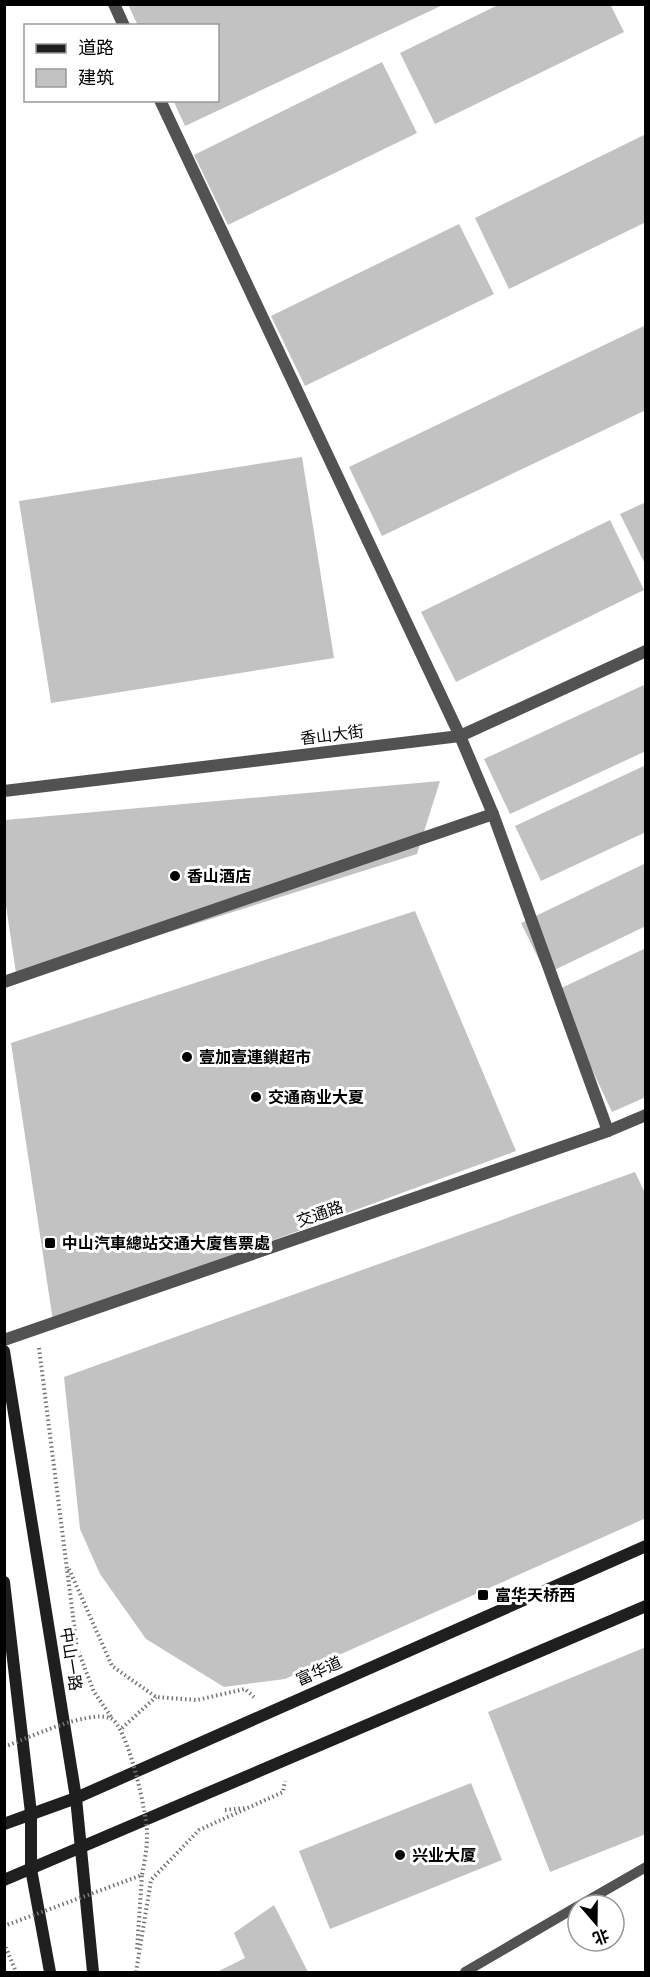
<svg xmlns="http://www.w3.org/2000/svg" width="650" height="1977" font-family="'DejaVu Sans','Noto Sans SC',sans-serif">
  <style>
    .building { fill: #c2c2c2 }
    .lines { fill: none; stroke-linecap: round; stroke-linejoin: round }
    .path { stroke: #747474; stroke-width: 4; stroke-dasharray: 1.5 3; stroke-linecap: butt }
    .service { stroke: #525252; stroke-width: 10 }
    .minor { stroke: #525252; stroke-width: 12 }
    .tertiary { stroke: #525252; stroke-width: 12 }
    .secondary { stroke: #1f1f1f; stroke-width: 12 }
    .path-bridge { stroke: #747474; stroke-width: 4; stroke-dasharray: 1.5 3; stroke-linecap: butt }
    .poi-dot { fill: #000; stroke: #fff; stroke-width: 2 }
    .labels { text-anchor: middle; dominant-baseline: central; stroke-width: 6; stroke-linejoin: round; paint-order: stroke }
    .street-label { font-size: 16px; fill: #000; stroke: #fff }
    .poi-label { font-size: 16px; font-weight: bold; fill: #000; stroke: #fff; text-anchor: start }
  </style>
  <rect width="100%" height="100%" fill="#fff"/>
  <g class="building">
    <path d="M128,4H445L185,126L173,100H218V26H138Z"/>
    <path d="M500,4H610L624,32L435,124L400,53Z"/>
    <path d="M382,62L417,133L228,225L194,155Z"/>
    <path d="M646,134V222L509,289L475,218Z"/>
    <path d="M459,224L494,294L305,386L271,316Z"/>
    <path d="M646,325V410L382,536L349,467Z"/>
    <path d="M302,457L334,658L51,703L19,501Z"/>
    <path d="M646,502V566L620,514Z"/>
    <path d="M610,520L644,590L456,682L421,612Z"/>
    <path d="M646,684V751L510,814L484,759Z"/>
    <path d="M646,765V832L541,881L515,826Z"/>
    <path d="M440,781L417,854L17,980L5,899V820Z"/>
    <path d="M646,863V926L546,974L521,923Z"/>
    <path d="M415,911L516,1151L53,1321L11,1043Z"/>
    <path d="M646,948V1097L612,1112L555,991Z"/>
    <path d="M635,1172L646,1195V1518L285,1679L224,1687L146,1639L100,1574L80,1529L64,1377Z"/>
    <path d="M646,1647V1834L550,1872L488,1712Z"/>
    <path d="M471,1783L502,1860L330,1929L299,1851Z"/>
    <path d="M274,1905L308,1972H217L245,1958L234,1933Z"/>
  </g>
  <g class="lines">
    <g class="path">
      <path d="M39,1348L77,1648L94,1692L112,1718"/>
      <path d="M69,1569L112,1666L156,1697L197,1700L245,1689L254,1697"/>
      <path d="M122,1728L156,1697"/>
      <path d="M225,1810L244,1808"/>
      <path d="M4,1943L16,1972"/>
      <path d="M137,1949L142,1875"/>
      <path d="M136,1972L151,1880L199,1830L283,1792L285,1781"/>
    </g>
    <g class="service">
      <path d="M580,1905L646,1867"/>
      <path d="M465,1972L578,1906"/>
    </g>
    <g class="minor">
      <path d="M114,4L124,26"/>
      <path d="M160,100L460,736L493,814"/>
      <path d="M4,982L493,814L608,1131"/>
      <path d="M4,1340L608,1131L646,1115"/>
    </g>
    <path class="tertiary" d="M4,791L460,736L646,651"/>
    <g class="secondary">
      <path d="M4,1351L76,1798L93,1972"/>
      <path d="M4,1582L31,1813V1869L50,1972"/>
      <path d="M4,1824L76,1798L646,1546"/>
      <path d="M4,1880L646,1606"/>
    </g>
    <path class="path-bridge" d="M4,1747C28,1738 87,1710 110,1718C127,1723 149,1819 147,1838C147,1850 144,1863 142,1875L4,1926"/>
  </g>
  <g class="poi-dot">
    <circle cx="175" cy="876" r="6"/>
    <circle cx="187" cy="1057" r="6"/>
    <circle cx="256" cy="1097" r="6"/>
    <rect x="44" y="1237" width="12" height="12" rx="3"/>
    <rect x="477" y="1589" width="12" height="12" rx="3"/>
    <circle cx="400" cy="1855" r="6"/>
  </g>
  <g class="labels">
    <g class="street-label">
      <text transform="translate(332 735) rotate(-7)">香山大街</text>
      <text transform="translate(320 1214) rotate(-19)">交通路</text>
      <text transform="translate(71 1659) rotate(81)">中山一路</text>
      <text transform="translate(319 1671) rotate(-24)">富华道</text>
    </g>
    <g class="poi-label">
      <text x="187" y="876">香山酒店</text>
      <text x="199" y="1057">壹加壹連鎖超市</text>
      <text x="268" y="1097">交通商业大夏</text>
      <text x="62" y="1243">中山汽車總站交通大廈售票處</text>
      <text x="495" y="1595">富华天桥西</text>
      <text x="412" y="1855">兴业大厦</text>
    </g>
  </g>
  <rect width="650" height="1977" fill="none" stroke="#000000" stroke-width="12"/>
  <rect x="24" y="24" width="195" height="78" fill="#ffffff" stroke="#999999" stroke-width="1.5"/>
  <rect x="36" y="44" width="30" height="9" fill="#1f1f1f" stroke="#999999" stroke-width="1.5"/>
  <text x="78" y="54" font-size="18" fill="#000000">道路</text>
  <rect x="36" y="69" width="30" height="18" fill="#c2c2c2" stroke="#999999" stroke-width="1.5"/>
  <text x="78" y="84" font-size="18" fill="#000000">建筑</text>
  <g transform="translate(596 1923) rotate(160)"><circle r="28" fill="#ffffff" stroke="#999999" stroke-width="1.5"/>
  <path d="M0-4.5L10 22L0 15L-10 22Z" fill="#000000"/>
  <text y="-9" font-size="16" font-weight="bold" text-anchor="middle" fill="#000000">北</text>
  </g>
</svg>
